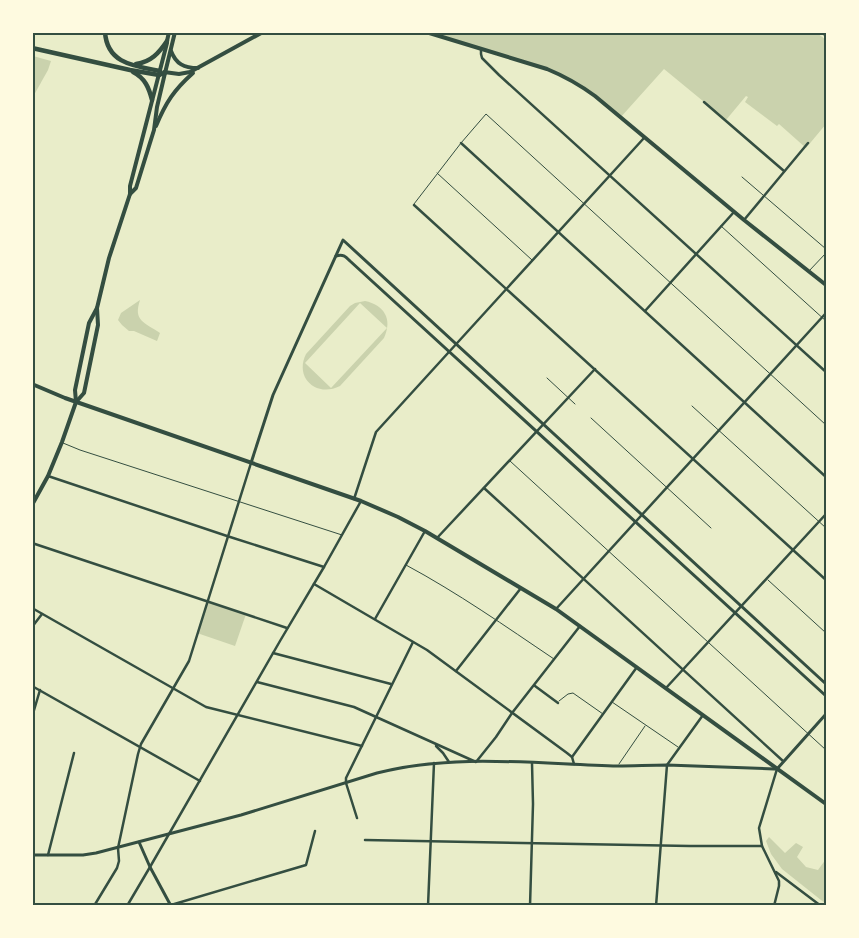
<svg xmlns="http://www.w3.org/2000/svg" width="859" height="938" font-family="'Nunito Sans',sans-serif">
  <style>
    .green { fill: #cad2ad; fill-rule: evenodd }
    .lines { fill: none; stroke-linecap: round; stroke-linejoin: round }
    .service { stroke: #344e41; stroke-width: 1 }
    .minor { stroke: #344e41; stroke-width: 2.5 }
    .tertiary { stroke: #344e41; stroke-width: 3 }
    .secondary { stroke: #344e41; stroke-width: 3 }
    .primary { stroke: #344e41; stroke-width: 4 }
    .trunk { stroke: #344e41; stroke-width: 4 }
    .motorway { stroke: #344e41; stroke-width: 4.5 }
    .neatline { fill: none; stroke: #344e41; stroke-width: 2 }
  </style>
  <rect width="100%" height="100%" fill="#e9edc9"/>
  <g class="green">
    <path d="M426,33H817L826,40V124L806,148L779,124L777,126L745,102L748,97L746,96L726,120L664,69L620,118L595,96L552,71Z"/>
    <path d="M33,56L51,61L48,70L34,95L32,93Z"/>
    <path d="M140,300C133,321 144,322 160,333L157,341L134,331H129L122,325L118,320L121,313Z"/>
    <path d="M365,301C384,305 393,319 384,338L340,386C317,398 294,378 306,354L350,306L355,303ZM360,303L387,328L331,388L305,363Z"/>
    <path d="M207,601L246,614L235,646L197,633Z"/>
    <path d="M769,837L785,853L796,843L803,847L797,857L806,867L818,870L826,859V872L825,875L826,882V904L782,869L771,854L766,841Z"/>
  </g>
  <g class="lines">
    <g class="service">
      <path d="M437,173L532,260"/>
      <path d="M742,177L826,249"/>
      <path d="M414,204L461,143L486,114L826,425"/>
      <path d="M721,226L826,321"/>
      <path d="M809,271L826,253"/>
      <path d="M547,378L575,404"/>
      <path d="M692,406L826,528"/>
      <path d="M591,418L711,528"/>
      <path d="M63,443L80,450L342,535"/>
      <path d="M510,461L826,750"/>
      <path d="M406,565C458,593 505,626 554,659"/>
      <path d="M768,580L826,633"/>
      <path d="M559,701L568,694L573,693L603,714"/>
      <path d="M612,702L678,747"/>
      <path d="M619,764L645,726"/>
    </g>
    <g class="minor">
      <path d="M481,50V54L482,58L499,75L826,372"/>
      <path d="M704,102L784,171"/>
      <path d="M461,143L826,477"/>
      <path d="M414,205L826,580"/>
      <path d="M744,220L808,143"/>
      <path d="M645,311L734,212"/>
      <path d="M48,476L227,536L324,567"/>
      <path d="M484,488L783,761"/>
      <path d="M354,499L376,432L644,138"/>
      <path d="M437,538L595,369"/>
      <path d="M32,543L287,628"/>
      <path d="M314,584L427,650L567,753L572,757L574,764"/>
      <path d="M32,608L206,707L362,746"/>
      <path d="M556,609L826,313"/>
      <path d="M375,619L425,531"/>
      <path d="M32,627L42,614"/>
      <path d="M273,653L391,684"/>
      <path d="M456,671L521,588"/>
      <path d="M257,682L354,707L476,762L496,737L512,713L580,626"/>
      <path d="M32,686L200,781"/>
      <path d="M535,686L558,703"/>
      <path d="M666,688L826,514"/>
      <path d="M32,717L40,690"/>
      <path d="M436,746L443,753L449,762"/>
      <path d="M572,757L637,667"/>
      <path d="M357,818L346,783V778L413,642"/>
      <path d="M365,840L690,846H762"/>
      <path d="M48,855L74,753"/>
      <path d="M776,872L821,906"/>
      <path d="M171,905L306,865L315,831"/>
      <path d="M94,906L117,868L119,861L118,848L138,754L141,744L189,661L251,463"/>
      <path d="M127,906L150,867L280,641L324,567L361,501"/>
      <path d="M428,906L434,763"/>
      <path d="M530,906L533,804L532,763"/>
      <path d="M656,906L667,765L703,715"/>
      <path d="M774,906L779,886V881L762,846L759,828L777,769"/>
    </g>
    <g class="tertiary">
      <path d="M336,256C343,254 345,256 350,261L826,696"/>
      <path d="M251,463L273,395L343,240L826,684"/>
      <path d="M777,769L826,714"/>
      <path d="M139,842L150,867L171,906"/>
    </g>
    <g class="secondary">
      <path d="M823,32L826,36"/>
      <path d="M32,855H83L96,853L241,815L377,773C455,753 537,764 618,766C634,766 650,765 667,765C703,766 740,768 777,769"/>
    </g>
    <g class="primary">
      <path d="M426,32L547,69C564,76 580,85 595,96L744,220L826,285"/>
      <path d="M164,72L179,74L190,72L263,32"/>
      <path d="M156,126C166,102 174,90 193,73"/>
      <path d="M130,194L136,188L149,146L154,130L157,107L165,73"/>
      <path d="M32,384L65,398L361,501L398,517L425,531L556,609L826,804"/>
      <path d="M76,402L84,393L98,325L97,308"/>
      <path d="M32,505L48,476L62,442L76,402L75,390L89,323L97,308L109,258L130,194V186L167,43"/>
    </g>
    <g class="trunk">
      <path d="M167,41L169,32"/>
      <path d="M171,51C176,64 184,68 198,68"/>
      <path d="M159,75L165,73L175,32"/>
    </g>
    <g class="motorway">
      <path d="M105,32C107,64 135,66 160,71"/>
      <path d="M32,48L130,70L159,75"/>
      <path d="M136,64C151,62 159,53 167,41"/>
      <path d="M133,72C145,78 149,88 152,100"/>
    </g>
  </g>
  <rect width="859" height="938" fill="none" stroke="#fefae0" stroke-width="68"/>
  <rect x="34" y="34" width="791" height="870" class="neatline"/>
</svg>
